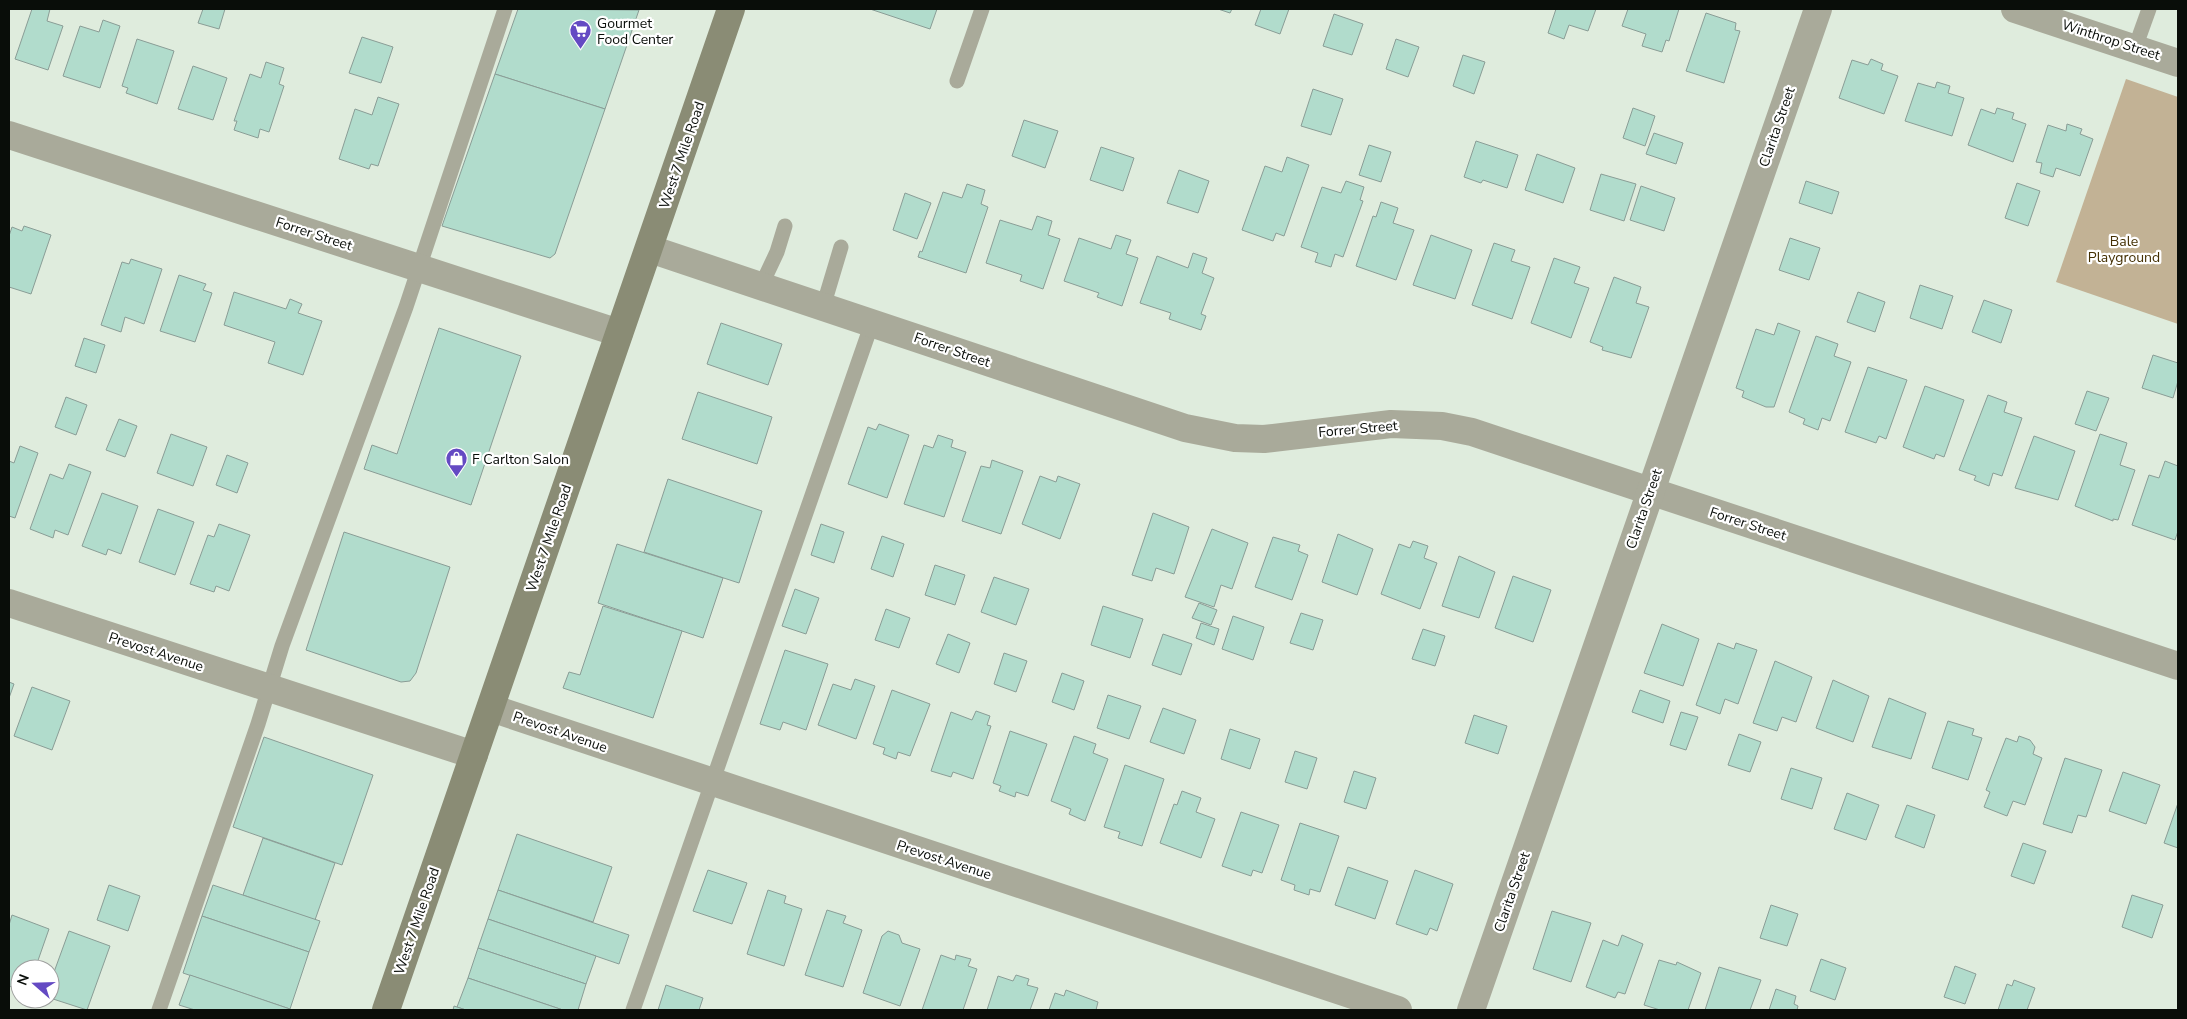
<svg xmlns="http://www.w3.org/2000/svg" width="2187" height="1019" font-family="'Nunito Sans',sans-serif">
  <style>
    .green { fill: #c2b295 }
    .building { fill: #b1dccc; stroke: #8a9d96 }
    .lines { fill: none; stroke-linecap: round; stroke-linejoin: round }
    .lane { stroke: #a9aa9a; stroke-width: 15 }
    .street { stroke: #a9aa9a; stroke-width: 28 }
    .secondary { stroke: #8a8c75; stroke-width: 28 }
    .labels { text-anchor: middle; dominant-baseline: central; stroke-width: 4.5; stroke-linejoin: round; paint-order: stroke }
    .poi-label { font-size: 14px; fill: #090d09; stroke: #fff; text-anchor: start }
    .street-label { font-size: 14px; fill: #090d09; stroke: #fff }
    .park-label { font-size: 14px; fill: #443003; stroke: #fff }
  </style>
  <rect width="100%" height="100%" fill="#dfecdd"/>
  <path class="green" d="M2126,79L2178,97V324L2056,282Z"/>
  <g class="building">
    <path d="M32,9H50L47,21L63,26L48,70L15,59Z"/>
    <path d="M203,9H225L219,29L198,23Z"/>
    <path d="M518,9L639,10L605,109L495,74Z"/>
    <path d="M870,9H937L930,29Z"/>
    <path d="M1218,9H1232L1230,13Z"/>
    <path d="M1261,9H1289L1280,34L1255,25Z"/>
    <path d="M1556,9H1596L1588,31L1569,25L1564,39L1548,33Z"/>
    <path d="M1628,9H1679L1669,41L1666,40L1662,52L1642,46L1646,34L1622,26Z"/>
    <path d="M1706,13L1736,23L1735,30L1740,31L1724,83L1686,71Z"/>
    <path d="M1334,14L1363,24L1352,55L1323,46Z"/>
    <path d="M103,20L120,26L100,88L63,76L80,26L99,32Z"/>
    <path d="M362,37L393,47L381,83L349,73Z"/>
    <path d="M137,39L174,51L157,104L126,93L128,88L122,86Z"/>
    <path d="M1396,39L1419,47L1408,77L1386,69Z"/>
    <path d="M1463,55L1485,62L1474,94L1453,86Z"/>
    <path d="M1871,59L1883,64L1881,70L1898,76L1884,114L1839,98L1852,60L1868,65Z"/>
    <path d="M266,62L284,68L279,84L284,86L269,132L260,129L258,138L234,130L237,121H234L250,74L261,78Z"/>
    <path d="M193,66L227,78L213,120L178,109Z"/>
    <path d="M495,74L605,109L555,254L550,258L442,226Z"/>
    <path d="M1937,82L1950,86L1948,93L1964,98L1952,136L1905,121L1918,83L1935,88Z"/>
    <path d="M1313,89L1343,99L1331,135L1301,126Z"/>
    <path d="M378,97L399,104L378,166L371,164L369,169L339,159L355,109L372,115Z"/>
    <path d="M1633,108L1655,116L1645,146L1623,138Z"/>
    <path d="M1997,108L2014,113L2012,119L2026,124L2013,162L1968,145L1981,109L1995,114Z"/>
    <path d="M1024,120L1058,131L1045,168L1012,156Z"/>
    <path d="M2067,124L2082,129L2080,134L2093,139L2080,176L2056,168L2053,177L2040,173L2042,163L2036,162L2048,125L2066,131Z"/>
    <path d="M1654,133L1683,143L1676,164L1646,154Z"/>
    <path d="M1476,141L1518,155L1507,188L1483,180L1481,183L1464,177Z"/>
    <path d="M1369,145L1391,152L1381,182L1359,175Z"/>
    <path d="M1101,147L1134,158L1123,191L1090,180Z"/>
    <path d="M1537,154L1575,168L1563,203L1525,190Z"/>
    <path d="M1287,157L1309,165L1284,236L1276,233L1273,241L1242,230L1265,166L1282,172Z"/>
    <path d="M1179,170L1209,181L1198,213L1167,203Z"/>
    <path d="M1601,174L1636,184L1624,221L1590,210Z"/>
    <path d="M1346,181L1364,187L1360,200L1363,201L1343,257L1335,254L1331,267L1315,262L1318,253L1301,247L1322,187L1341,193Z"/>
    <path d="M1806,181L1839,192L1832,214L1799,203Z"/>
    <path d="M2017,183L2040,191L2028,226L2005,218Z"/>
    <path d="M967,184L985,190L981,204L988,207L966,273L918,257L920,251L922,252L943,192L962,198Z"/>
    <path d="M1641,186L1675,198L1664,231L1630,220Z"/>
    <path d="M905,193L931,203L917,239L893,230Z"/>
    <path d="M1381,202L1398,208L1393,223L1414,230L1396,280L1356,266L1373,216L1376,217Z"/>
    <path d="M1037,216L1052,221L1048,235L1060,239L1043,289L1020,281L1022,275L986,263L1000,220L1032,230Z"/>
    <path d="M24,226L51,235L31,294L9,287V236L12,227L22,231Z"/>
    <path d="M1116,235L1131,240L1126,254L1138,258L1122,306L1097,297L1099,293L1064,281L1079,238L1111,249Z"/>
    <path d="M1431,235L1472,250L1455,299L1413,285Z"/>
    <path d="M1790,238L1820,248L1809,280L1779,270Z"/>
    <path d="M1494,243L1515,250L1511,261L1530,267L1512,319L1472,305Z"/>
    <path d="M1193,253L1207,258L1202,273L1214,278L1201,314L1206,316L1201,330L1169,319L1171,313L1140,303L1157,256L1188,268Z"/>
    <path d="M1554,258L1580,267L1574,283L1589,288L1571,338L1531,323Z"/>
    <path d="M131,259L162,269L144,324L125,317L121,332L101,325L122,262L129,264Z"/>
    <path d="M179,275L206,284L203,290L212,293L195,342L160,331Z"/>
    <path d="M1614,277L1641,287L1636,303L1649,307L1631,358L1602,350L1603,347L1590,342Z"/>
    <path d="M1920,285L1953,296L1942,329L1910,318Z"/>
    <path d="M234,292L286,309L290,299L302,304L298,313L322,321L303,375L268,363L275,342L224,325Z"/>
    <path d="M1858,292L1885,302L1875,332L1847,322Z"/>
    <path d="M1984,300L2012,310L2001,343L1972,332Z"/>
    <path d="M721,323L782,344L768,385L707,364Z"/>
    <path d="M1778,323L1800,331L1774,407H1766L1742,397L1744,391L1736,388L1756,329L1774,335Z"/>
    <path d="M439,328L521,356L471,505L364,469L372,445L397,454Z"/>
    <path d="M1816,336L1838,344L1834,356L1851,362L1830,421L1822,418L1818,430L1803,424L1805,419L1789,412Z"/>
    <path d="M84,338L105,345L96,373L75,366Z"/>
    <path d="M2153,355L2178,363V381L2173,398L2142,388Z"/>
    <path d="M1868,367L1907,380L1886,439L1879,436L1876,443L1845,432Z"/>
    <path d="M1925,386L1964,400L1944,457L1936,454L1934,459L1903,447Z"/>
    <path d="M2087,391L2109,398L2096,431L2075,424Z"/>
    <path d="M698,392L772,417L757,464L682,439Z"/>
    <path d="M1988,395L2007,402L2004,412L2022,418L2002,476L1993,473L1989,486L1974,480L1976,476L1959,470Z"/>
    <path d="M66,397L87,405L76,435L55,427Z"/>
    <path d="M119,419L137,426L125,457L106,450Z"/>
    <path d="M879,424L909,435L887,498L848,484L868,427L876,430Z"/>
    <path d="M171,434L207,447L193,486L157,473Z"/>
    <path d="M2100,434L2127,443L2120,465L2135,470L2118,520L2113,519V521L2075,506Z"/>
    <path d="M938,435L953,440L951,447L966,452L944,517L904,504L924,445L933,448Z"/>
    <path d="M2034,436L2075,451L2058,500L2015,488Z"/>
    <path d="M20,446L38,453L15,518L9,516V461L14,463Z"/>
    <path d="M227,455L248,463L237,493L216,485Z"/>
    <path d="M992,460L1023,471L1001,534L962,521L981,466L990,468Z"/>
    <path d="M2165,461L2178,466V531L2175,540L2132,525L2149,475L2159,478Z"/>
    <path d="M69,464L91,472L68,535L55,530L53,538L30,529L50,474L63,479Z"/>
    <path d="M1040,476L1056,482L1058,476L1080,484L1060,539L1022,524Z"/>
    <path d="M668,479L762,511L739,583L644,552Z"/>
    <path d="M102,493L138,506L121,554L108,549L106,555L82,546Z"/>
    <path d="M158,509L194,522L175,575L139,562Z"/>
    <path d="M1153,513L1189,527L1174,574L1156,568L1152,581L1132,575Z"/>
    <path d="M219,524L250,535L229,591L216,586L214,592L190,584L208,535L214,537Z"/>
    <path d="M821,524L844,532L834,563L811,555Z"/>
    <path d="M1212,529L1248,543L1232,589L1221,585L1214,607L1185,597Z"/>
    <path d="M344,532L450,567L416,673L410,681L401,682L306,650Z"/>
    <path d="M1338,534L1373,549L1357,595L1322,582Z"/>
    <path d="M882,536L904,544L893,577L871,569Z"/>
    <path d="M1273,537L1300,545L1298,551L1308,555L1292,600L1255,587Z"/>
    <path d="M1413,541L1428,546L1424,558L1437,563L1420,609L1381,594L1399,544L1410,548Z"/>
    <path d="M617,544L723,578L703,638L598,603Z"/>
    <path d="M1459,556L1495,572L1479,618L1442,606Z"/>
    <path d="M935,565L965,575L955,605L925,595Z"/>
    <path d="M1513,576L1551,590L1533,642L1495,628Z"/>
    <path d="M994,577L1029,589L1016,625L981,612Z"/>
    <path d="M795,589L819,598L806,634L782,626Z"/>
    <path d="M1199,603L1217,610L1211,625L1192,618Z"/>
    <path d="M603,606L682,631L653,718L563,688L569,672L580,675Z"/>
    <path d="M1103,606L1143,619L1130,658L1091,645Z"/>
    <path d="M886,609L910,618L899,648L875,640Z"/>
    <path d="M1301,613L1323,620L1313,650L1290,643Z"/>
    <path d="M1233,616L1264,627L1253,660L1222,649Z"/>
    <path d="M1201,623L1219,629L1214,645L1196,638Z"/>
    <path d="M1662,624L1699,639L1683,686L1644,673Z"/>
    <path d="M1423,629L1445,636L1435,666L1412,659Z"/>
    <path d="M948,634L970,643L959,673L936,664Z"/>
    <path d="M1163,634L1192,644L1181,675L1152,665Z"/>
    <path d="M1718,643L1734,649L1736,643L1757,650L1738,704L1725,699L1720,714L1696,705Z"/>
    <path d="M785,650L828,664L806,730L783,722L780,730L760,724Z"/>
    <path d="M1004,653L1027,661L1016,692L994,684Z"/>
    <path d="M1775,661L1812,677L1796,722L1782,717L1777,731L1753,723Z"/>
    <path d="M1062,673L1084,681L1074,710L1052,702Z"/>
    <path d="M855,679L875,686L856,739L818,725L833,684L851,690Z"/>
    <path d="M1833,680L1869,696L1853,742L1816,728Z"/>
    <path d="M9,682L14,684L9,698Z"/>
    <path d="M32,687L70,701L52,750L14,736Z"/>
    <path d="M892,690L930,704L910,756L898,752L896,759L883,754L885,748L873,744Z"/>
    <path d="M1640,690L1670,701L1663,723L1632,712Z"/>
    <path d="M1108,695L1141,706L1129,739L1097,728Z"/>
    <path d="M1889,698L1926,713L1911,759L1872,747Z"/>
    <path d="M1163,708L1196,720L1184,754L1150,742Z"/>
    <path d="M976,711L990,716L987,725L991,726L973,779L953,772L951,777L931,771L951,712L972,720Z"/>
    <path d="M1681,712L1698,717L1686,750L1670,745Z"/>
    <path d="M1474,715L1507,726L1498,754L1465,743Z"/>
    <path d="M1948,721L1974,729L1972,735L1982,738L1968,780L1932,768Z"/>
    <path d="M1230,729L1260,739L1250,769L1221,759Z"/>
    <path d="M1010,731L1047,744L1028,796L1016,792L1015,797L999,791L1001,786L993,783Z"/>
    <path d="M1739,734L1761,742L1750,772L1728,765Z"/>
    <path d="M1074,736L1096,744L1093,753L1108,759L1085,821L1069,814L1071,809L1051,801Z"/>
    <path d="M2019,736L2030,740L2035,747L2033,754L2042,758L2025,805L2013,801L2007,816L1984,807L1990,792L1986,790L2006,738L2017,742Z"/>
    <path d="M264,737L373,775L342,865L233,827Z"/>
    <path d="M1295,751L1317,758L1307,789L1285,782Z"/>
    <path d="M2065,758L2102,770L2086,817L2078,815L2072,833L2043,824Z"/>
    <path d="M1125,765L1164,779L1142,846L1118,838L1120,832L1104,827Z"/>
    <path d="M1791,768L1822,778L1812,809L1781,799Z"/>
    <path d="M1354,771L1376,778L1366,809L1344,802Z"/>
    <path d="M2123,772L2160,785L2146,824L2109,811Z"/>
    <path d="M1182,791L1201,798L1196,812L1215,819L1201,858L1160,843L1174,804L1177,805Z"/>
    <path d="M1847,793L1879,805L1866,840L1834,829Z"/>
    <path d="M2178,803V848L2164,843Z"/>
    <path d="M1907,805L1935,815L1924,848L1895,837Z"/>
    <path d="M1241,812L1279,825L1262,873L1253,870L1251,876L1222,866Z"/>
    <path d="M1300,823L1339,836L1320,892L1310,889L1309,895L1294,890L1295,885L1281,880Z"/>
    <path d="M517,834L612,867L593,922L498,890Z"/>
    <path d="M263,838L335,863L315,920L243,895Z"/>
    <path d="M2023,843L2046,851L2034,884L2011,876Z"/>
    <path d="M1348,867L1388,881L1375,919L1335,905Z"/>
    <path d="M708,870L747,883L732,924L693,911Z"/>
    <path d="M1415,870L1453,884L1437,931L1430,928L1427,935L1396,924Z"/>
    <path d="M109,885L140,896L128,931L97,920Z"/>
    <path d="M213,885L320,921L309,952L202,916Z"/>
    <path d="M498,890L629,935L619,964L488,919Z"/>
    <path d="M768,890L786,896L784,903L802,909L784,966L747,954Z"/>
    <path d="M2132,895L2163,905L2152,938L2122,927Z"/>
    <path d="M1771,905L1798,914L1787,946L1760,938Z"/>
    <path d="M827,910L846,916L843,923L862,930L843,987L805,975Z"/>
    <path d="M1552,911L1591,923L1571,982L1533,969Z"/>
    <path d="M12,915L49,929L35,969H20V990L9,986V925Z"/>
    <path d="M202,916L309,952L290,1009L183,973Z"/>
    <path d="M488,919L596,956L586,984L478,948Z"/>
    <path d="M69,931L110,946L87,1010L50,998V983Z"/>
    <path d="M888,931L899,935L902,943L920,949L900,1006L863,993L882,936Z"/>
    <path d="M1622,935L1643,944L1625,994L1618,992L1615,998L1586,987L1603,940L1618,946Z"/>
    <path d="M478,948L586,984L578,1010H563L468,978Z"/>
    <path d="M941,955L955,960L956,955L971,959L968,966L977,969L963,1010H922Z"/>
    <path d="M1821,959L1846,968L1835,1000L1810,991Z"/>
    <path d="M1659,960L1676,965L1677,962L1701,973L1688,1010H1660L1644,1005Z"/>
    <path d="M1955,966L1976,974L1965,1004L1944,997Z"/>
    <path d="M1719,967L1761,980L1750,1010H1705Z"/>
    <path d="M190,975L290,1009L289,1010H195L179,1005Z"/>
    <path d="M1016,975L1029,979L1027,985L1038,988L1030,1010H987L998,976L1013,981Z"/>
    <path d="M468,978L563,1010H466L457,1007Z"/>
    <path d="M2014,980L2035,988L2027,1010H1998L2007,984L2012,986Z"/>
    <path d="M666,985L703,998L699,1010H658Z"/>
    <path d="M1776,989L1796,996L1794,1004L1798,1006L1797,1010H1769Z"/>
    <path d="M1066,990L1098,1002L1096,1010H1049L1055,993L1064,996Z"/>
    <path d="M454,1006L466,1010H453Z"/>
  </g>
  <g class="lines">
    <g class="lane">
      <path d="M2135,48L2149,9"/>
      <path d="M957,81L982,9"/>
      <path d="M761,286L777,252L785,226"/>
      <path d="M823,307L841,247"/>
      <path d="M159,1010L258,724L282,646L406,307L505,9"/>
      <path d="M633,1010L872,323"/>
    </g>
    <g class="street">
      <path d="M2015,9L2178,63"/>
      <path d="M9,135L619,333"/>
      <path d="M650,249L1185,428L1235,438L1264,439L1391,424L1442,426L1472,432L2178,666"/>
      <path d="M9,603L474,755"/>
      <path d="M491,708L1398,1010"/>
      <path d="M1471,1010L1818,9"/>
    </g>
    <path class="secondary" d="M386,1010L731,9"/>
  </g>
  <defs>
    <symbol id="supermarket-pin" viewBox="-11 -11 22 30"><path d="M0 17L-7.5 6A9.5 9.5 0 1 1 7.5 6Z" fill="#644ac3" stroke="#fff"/><path d="M-6-5.5h2.5l.6 2H6L4.5 2H-2.5L-4.4-4H-6ZM-1.5 3.2a1.3 1.3 0 1 0 .1 0ZM3 3.2a1.3 1.3 0 1 0 .1 0Z" fill="#fff"/></symbol>
    <symbol id="shop-pin" viewBox="-11 -11 22 30"><path d="M0 17L-7.5 6A9.5 9.5 0 1 1 7.5 6Z" fill="#644ac3" stroke="#fff"/><path d="M-5-2.5h2.3a2.7 3.5 0 0 1 5.4 0H5L5.5 6h-11ZM-1.5-2.5h3a1.5 2.3 0 0 0-3 0Z" fill="#fff"/></symbol>
  </defs>
  <g fill-rule="evenodd">
    <use href="#supermarket-pin" x="568" y="18" width="25" height="34"/>
    <use href="#shop-pin" x="444" y="446" width="25" height="34"/>
  </g>
  <g class="labels">
    <g class="poi-label">
      <text x="597" y="23">Gourmet<tspan x="597" dy="16">Food Center</tspan></text>
      <text x="472" y="459">F Carlton Salon</text>
    </g>
    <g class="street-label">
      <text transform="translate(2111 40) rotate(18)">Winthrop Street</text>
      <text transform="translate(1777 127) rotate(-71)">Clarita Street</text>
      <text transform="translate(682 155) rotate(-71)">West 7 Mile Road</text>
      <text transform="translate(314 234) rotate(18)">Forrer Street</text>
      <text transform="translate(952 350) rotate(19)">Forrer Street</text>
      <text transform="translate(1358 429) rotate(-5)">Forrer Street</text>
      <text transform="translate(1644 509) rotate(-71)">Clarita Street</text>
      <text transform="translate(1748 524) rotate(18)">Forrer Street</text>
      <text transform="translate(549 538) rotate(-71)">West 7 Mile Road</text>
      <text transform="translate(156 652) rotate(18)">Prevost Avenue</text>
      <text transform="translate(560 732) rotate(19)">Prevost Avenue</text>
      <text transform="translate(944 860) rotate(18)">Prevost Avenue</text>
      <text transform="translate(1512 892) rotate(-71)">Clarita Street</text>
      <text transform="translate(417 921) rotate(-71)">West 7 Mile Road</text>
    </g>
    <g class="park-label">
      <text x="2124" y="241">Bale<tspan x="2124" dy="16">Playground</tspan></text>
    </g>
  </g>
  <rect width="2187" height="1019" fill="none" stroke="#090d09" stroke-width="20"/>
  <g transform="translate(35 984) rotate(290)"><circle r="24" fill="#ffffff" stroke="#9d9e9d"/>
  <path d="M0-4L9 19L0 12L-9 19Z" fill="#644ac3"/>
  <text y="-8" font-size="14" font-weight="bold" text-anchor="middle" fill="#090d09">N</text>
  </g>
</svg>
